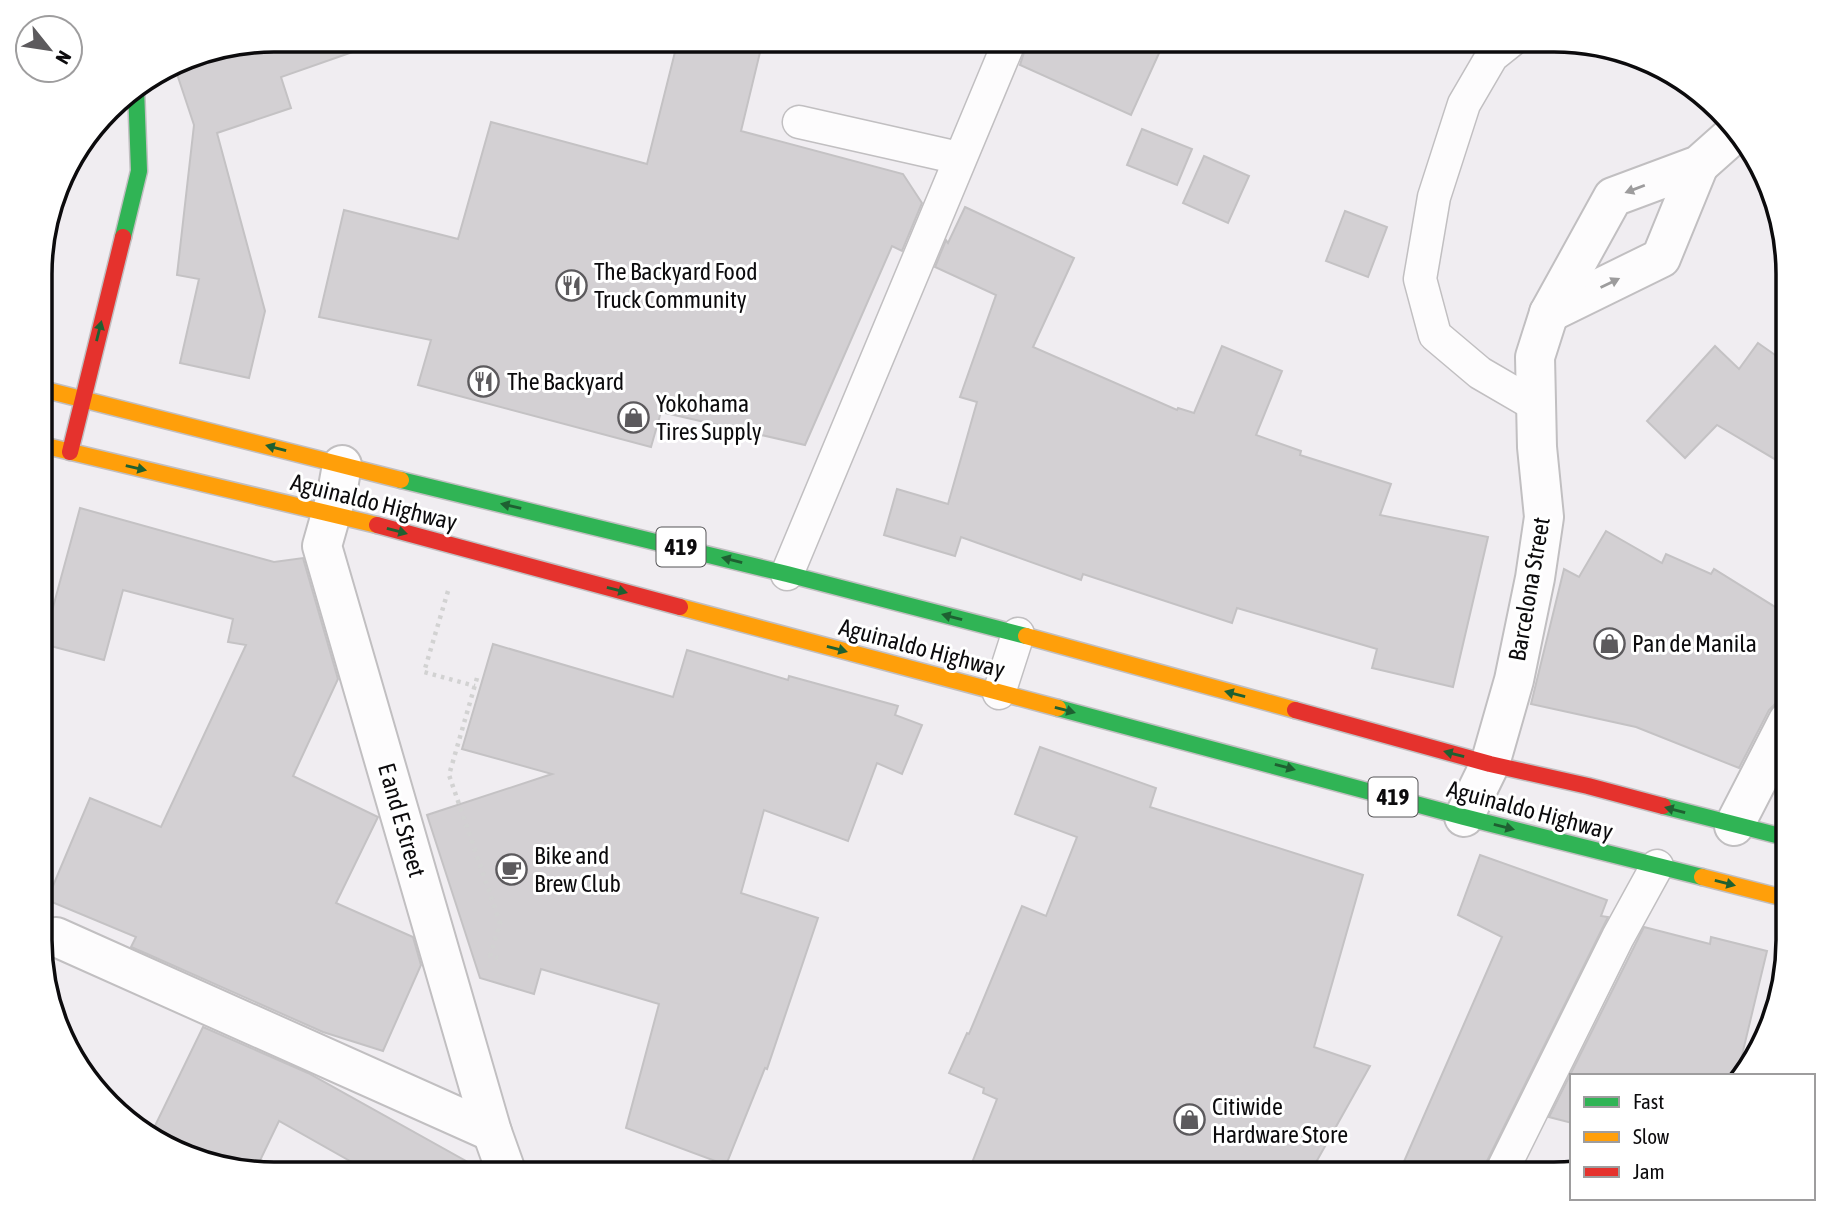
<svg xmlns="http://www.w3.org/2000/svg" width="1829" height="1214" font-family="'Asap Condensed',sans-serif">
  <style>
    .building { fill: #d3d0d3; stroke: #c4c2c4; stroke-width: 2 }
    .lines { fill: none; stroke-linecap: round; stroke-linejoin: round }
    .lane-casing { stroke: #c1bfc1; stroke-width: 35 }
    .street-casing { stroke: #c1bfc1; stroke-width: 42 }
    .fast-casing { stroke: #c1bfc1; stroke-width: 19 }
    .slow-casing { stroke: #c1bfc1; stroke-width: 19 }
    .jam-casing { stroke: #c1bfc1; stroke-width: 19 }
    .path { stroke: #d2d2d2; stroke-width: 4.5; stroke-dasharray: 3.5 5; stroke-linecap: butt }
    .lane { stroke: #fdfcfd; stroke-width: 32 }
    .street { stroke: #fdfcfd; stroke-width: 38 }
    .fast { stroke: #30b455; stroke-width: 16 }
    .slow { stroke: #ff9f0a; stroke-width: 16 }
    .jam { stroke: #e5322d; stroke-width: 16 }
    .oneway { fill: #9d9c9d }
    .oneway2 { fill: #1e6031 }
    .labels { text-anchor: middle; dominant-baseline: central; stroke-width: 6; stroke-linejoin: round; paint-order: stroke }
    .shield { fill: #fff; stroke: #555456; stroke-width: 2 }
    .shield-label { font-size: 23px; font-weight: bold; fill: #0c0b0d }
    .poi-label { font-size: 24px; fill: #0c0b0d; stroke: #fff; text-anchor: start }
    .street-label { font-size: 24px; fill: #0c0b0d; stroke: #fff }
    .rim { fill: none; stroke: #0c0b0d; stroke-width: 3.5 }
  </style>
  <rect width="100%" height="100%" fill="#f0edf1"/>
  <g class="building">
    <path d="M274,40H359L361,49L281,77L291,108L217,133L265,311L249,378L180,363L199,279L177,275L194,125L174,65L214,52Z"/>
    <path d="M678,40H763L741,131L903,174L922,203L902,251L892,246L805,445L661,412L651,447L418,385L431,340L319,317L344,210L458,239L491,122L647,164Z"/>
    <path d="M966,40H990L986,50Z"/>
    <path d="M1028,40H1165L1131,115L1020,65Z"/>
    <path d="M1142,129L1192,149L1177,185L1127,165Z"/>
    <path d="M1204,156L1249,176L1228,223L1183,203Z"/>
    <path d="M965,207L1074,258L1033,347L1177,410L1178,408L1194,413L1222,346L1282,371L1256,435L1301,451L1300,455L1391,484L1380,515L1488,537L1453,687L1372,668L1377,649L1237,608L1232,623L1083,574L1081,580L961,537L955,556L884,535L897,489L948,504L977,402L960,397L996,295L935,267L946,240L948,243Z"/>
    <path d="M1345,211L1387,227L1368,277L1326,261Z"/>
    <path d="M1758,343L1788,364V467L1717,425L1685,458L1647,421L1715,346L1739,369Z"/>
    <path d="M80,508L274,562L303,558L338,679L293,776L378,817L336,903L413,937L421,965L383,1051L323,1032L145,953L131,947L136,937L47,900L90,798L161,827L246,645L228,642L233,619L123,590L104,660L43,644Z"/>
    <path d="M1606,531L1662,563L1666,554L1711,574L1714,569L1788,615V699L1777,702L1769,710L1739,768L1636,727L1531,704L1564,569L1579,577Z"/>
    <path d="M493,644L673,697L687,650L788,680L789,676L898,706L895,715L922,725L902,774L877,763L848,841L764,810L741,893L818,918L767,1069L765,1068L726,1165L626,1128L659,1004L541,969L534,994L480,978L427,815L552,774L462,749Z"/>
    <path d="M1040,747L1156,788L1150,807L1363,875L1314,1047L1370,1066L1310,1173H968L997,1099L983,1093L984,1088L949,1073L967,1033L969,1034L1022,906L1046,916L1077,837L1015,814Z"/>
    <path d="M1480,855L1607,900L1601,916L1608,917L1485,1165L1483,1173H1399L1502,937L1458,915Z"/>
    <path d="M1644,927L1710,944L1711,937L1767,951L1737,1076H1572V1123L1549,1117Z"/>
    <path d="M203,1027L308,1073L482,1170L484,1174H373L279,1121L255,1171L213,1164L151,1134Z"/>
  </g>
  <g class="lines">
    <defs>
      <g id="lane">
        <path d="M1512,40L1492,56L1464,104L1434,197L1420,279L1435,335L1480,373L1535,405"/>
        <path d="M799,122L959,158"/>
        <path d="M787,574L1010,40"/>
        <path d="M999,693L1018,634"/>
        <path d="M1501,1173L1618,937L1657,866"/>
      </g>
      <g id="street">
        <path d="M1549,313L1661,258L1699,165"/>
        <path d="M342,465L337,493L322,546L492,1132L507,1174"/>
        <path d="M1464,817L1490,764L1514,680L1535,578L1544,517L1537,447L1535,357L1549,313L1613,197L1699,165L1735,133"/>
        <path d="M1734,826L1788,721"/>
        <path d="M56,937L492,1132"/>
      </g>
      <g id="fast">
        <path d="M123,237L139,171L136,88"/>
        <path d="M401,480L787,574L1026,636"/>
        <path d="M1058,708L1464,817L1702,877"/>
        <path d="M1663,806L1788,838"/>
      </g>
      <g id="slow">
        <path d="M42,389L401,480"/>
        <path d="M42,445L377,525"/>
        <path d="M680,607L1058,708"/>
        <path d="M1026,636L1295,710"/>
        <path d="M1702,877L1788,899"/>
      </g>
      <g id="jam">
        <path d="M70,452L123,237"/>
        <path d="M377,525L680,607"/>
        <path d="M1295,710L1490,764L1588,786L1663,806"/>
      </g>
    </defs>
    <use href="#lane" class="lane-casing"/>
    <use href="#street" class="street-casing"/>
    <use href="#fast" class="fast-casing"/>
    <use href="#slow" class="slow-casing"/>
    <use href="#jam" class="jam-casing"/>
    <g class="path">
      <path d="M448,591L424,672L475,686"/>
      <path d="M477,678L449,775L500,923L490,956L498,958"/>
    </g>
    <use href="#lane" class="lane"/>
    <use href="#street" class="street"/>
    <use href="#fast" class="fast"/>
    <use href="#slow" class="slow"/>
    <use href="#jam" class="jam"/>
  </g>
  <defs><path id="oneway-solid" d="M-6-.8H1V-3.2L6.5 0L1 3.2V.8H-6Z" transform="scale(1.75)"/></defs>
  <g class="oneway">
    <use href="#oneway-solid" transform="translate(1635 189) rotate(159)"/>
    <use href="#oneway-solid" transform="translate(1610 283) rotate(-26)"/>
  </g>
  <g class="oneway2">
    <use href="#oneway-solid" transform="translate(99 331) rotate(-76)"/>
    <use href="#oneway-solid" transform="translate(276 448) rotate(-165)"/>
    <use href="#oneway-solid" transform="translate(136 468) rotate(13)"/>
    <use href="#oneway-solid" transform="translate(511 506) rotate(-167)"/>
    <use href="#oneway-solid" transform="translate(397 531) rotate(15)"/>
    <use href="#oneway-solid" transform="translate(732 560) rotate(-166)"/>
    <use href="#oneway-solid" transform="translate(617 590) rotate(15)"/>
    <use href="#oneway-solid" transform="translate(952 617) rotate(-165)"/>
    <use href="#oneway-solid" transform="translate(837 649) rotate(15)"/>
    <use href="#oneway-solid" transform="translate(1235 694) rotate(-165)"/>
    <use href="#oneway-solid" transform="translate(1065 710) rotate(15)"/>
    <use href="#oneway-solid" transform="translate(1454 754) rotate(-165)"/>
    <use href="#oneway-solid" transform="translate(1285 767) rotate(15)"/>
    <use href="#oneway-solid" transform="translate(1675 810) rotate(-165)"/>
    <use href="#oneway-solid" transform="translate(1504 827) rotate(14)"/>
    <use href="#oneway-solid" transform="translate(1725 883) rotate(14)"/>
  </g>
  <defs>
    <symbol id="restaurant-ring" viewBox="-11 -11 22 22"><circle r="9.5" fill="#fff" stroke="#5c5a5d" stroke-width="1.5"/><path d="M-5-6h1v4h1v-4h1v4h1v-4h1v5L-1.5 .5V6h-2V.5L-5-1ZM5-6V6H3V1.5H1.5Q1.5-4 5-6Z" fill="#5c5a5d"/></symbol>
    <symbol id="shop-ring" viewBox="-11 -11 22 22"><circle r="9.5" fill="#fff" stroke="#5c5a5d" stroke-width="1.5"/><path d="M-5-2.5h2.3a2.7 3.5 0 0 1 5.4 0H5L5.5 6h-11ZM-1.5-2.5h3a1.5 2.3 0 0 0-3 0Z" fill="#5c5a5d"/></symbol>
    <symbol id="cafe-ring" viewBox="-11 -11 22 22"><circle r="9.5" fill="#fff" stroke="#5c5a5d" stroke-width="1.5"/><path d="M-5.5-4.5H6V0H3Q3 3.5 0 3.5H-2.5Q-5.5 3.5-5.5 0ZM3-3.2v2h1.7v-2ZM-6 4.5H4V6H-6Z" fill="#5c5a5d"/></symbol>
  </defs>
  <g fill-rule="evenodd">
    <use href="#restaurant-ring" x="554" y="268" width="35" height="35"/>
    <use href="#restaurant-ring" x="466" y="364" width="35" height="35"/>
    <use href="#shop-ring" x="616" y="400" width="35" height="35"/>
    <use href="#shop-ring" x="1592" y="626" width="35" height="35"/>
    <use href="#cafe-ring" x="494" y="852" width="35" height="35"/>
    <use href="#shop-ring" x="1172" y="1102" width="35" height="35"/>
  </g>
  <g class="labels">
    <g class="shield">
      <rect x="656.5" y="527.5" width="49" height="39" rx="5"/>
      <rect x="1368.5" y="777.5" width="49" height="39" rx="5"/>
    </g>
    <g class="shield-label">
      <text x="681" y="547">419</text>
      <text x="1393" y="797">419</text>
    </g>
    <g class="poi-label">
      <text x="594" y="271">The Backyard Food<tspan x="594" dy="28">Truck Community</tspan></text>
      <text x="507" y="381">The Backyard</text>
      <text x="656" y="403">Yokohama<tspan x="656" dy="28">Tires Supply</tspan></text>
      <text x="1632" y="643">Pan de Manila</text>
      <text x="534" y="855">Bike and<tspan x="534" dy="28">Brew Club</tspan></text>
      <text x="1212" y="1106">Citiwide<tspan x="1212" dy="28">Hardware Store</tspan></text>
    </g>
    <g class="street-label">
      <text transform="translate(374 502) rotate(14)">Aguinaldo Highway</text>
      <text transform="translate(1529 589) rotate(-80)">Barcelona Street</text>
      <text transform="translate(922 648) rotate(15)">Aguinaldo Highway</text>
      <text transform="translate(1530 810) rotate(15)">Aguinaldo Highway</text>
      <text transform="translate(402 820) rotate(74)">E and E Street</text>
    </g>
  </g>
  <path d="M0 0H1829V1214H0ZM274 52H1554A222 222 0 0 1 1776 274V940A222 222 0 0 1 1554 1162H274A222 222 0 0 1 52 940V274A222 222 0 0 1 274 52Z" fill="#fff" fill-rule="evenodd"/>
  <path class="rim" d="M274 52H1554A222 222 0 0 1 1776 274V940A222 222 0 0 1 1554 1162H274A222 222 0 0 1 52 940V274A222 222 0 0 1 274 52Z"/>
  <rect x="1570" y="1074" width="245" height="126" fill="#ffffff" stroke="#9e9d9e" stroke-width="2"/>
  <rect x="1584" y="1097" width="35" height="10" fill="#30b455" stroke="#9e9d9e" stroke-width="2"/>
  <text x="1633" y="1109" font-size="21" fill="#0c0b0d">Fast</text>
  <rect x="1584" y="1132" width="35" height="10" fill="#ff9f0a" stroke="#9e9d9e" stroke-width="2"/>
  <text x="1633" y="1144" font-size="21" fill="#0c0b0d">Slow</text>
  <rect x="1584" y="1167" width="35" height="10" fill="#e5322d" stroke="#9e9d9e" stroke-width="2"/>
  <text x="1633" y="1179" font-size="21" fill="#0c0b0d">Jam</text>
  <g transform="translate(49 49) rotate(120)"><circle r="33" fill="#ffffff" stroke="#9e9d9e" stroke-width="2"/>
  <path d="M0-5L12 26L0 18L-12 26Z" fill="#5c5a5d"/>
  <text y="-10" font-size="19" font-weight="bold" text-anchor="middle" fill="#0c0b0d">N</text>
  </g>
</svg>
